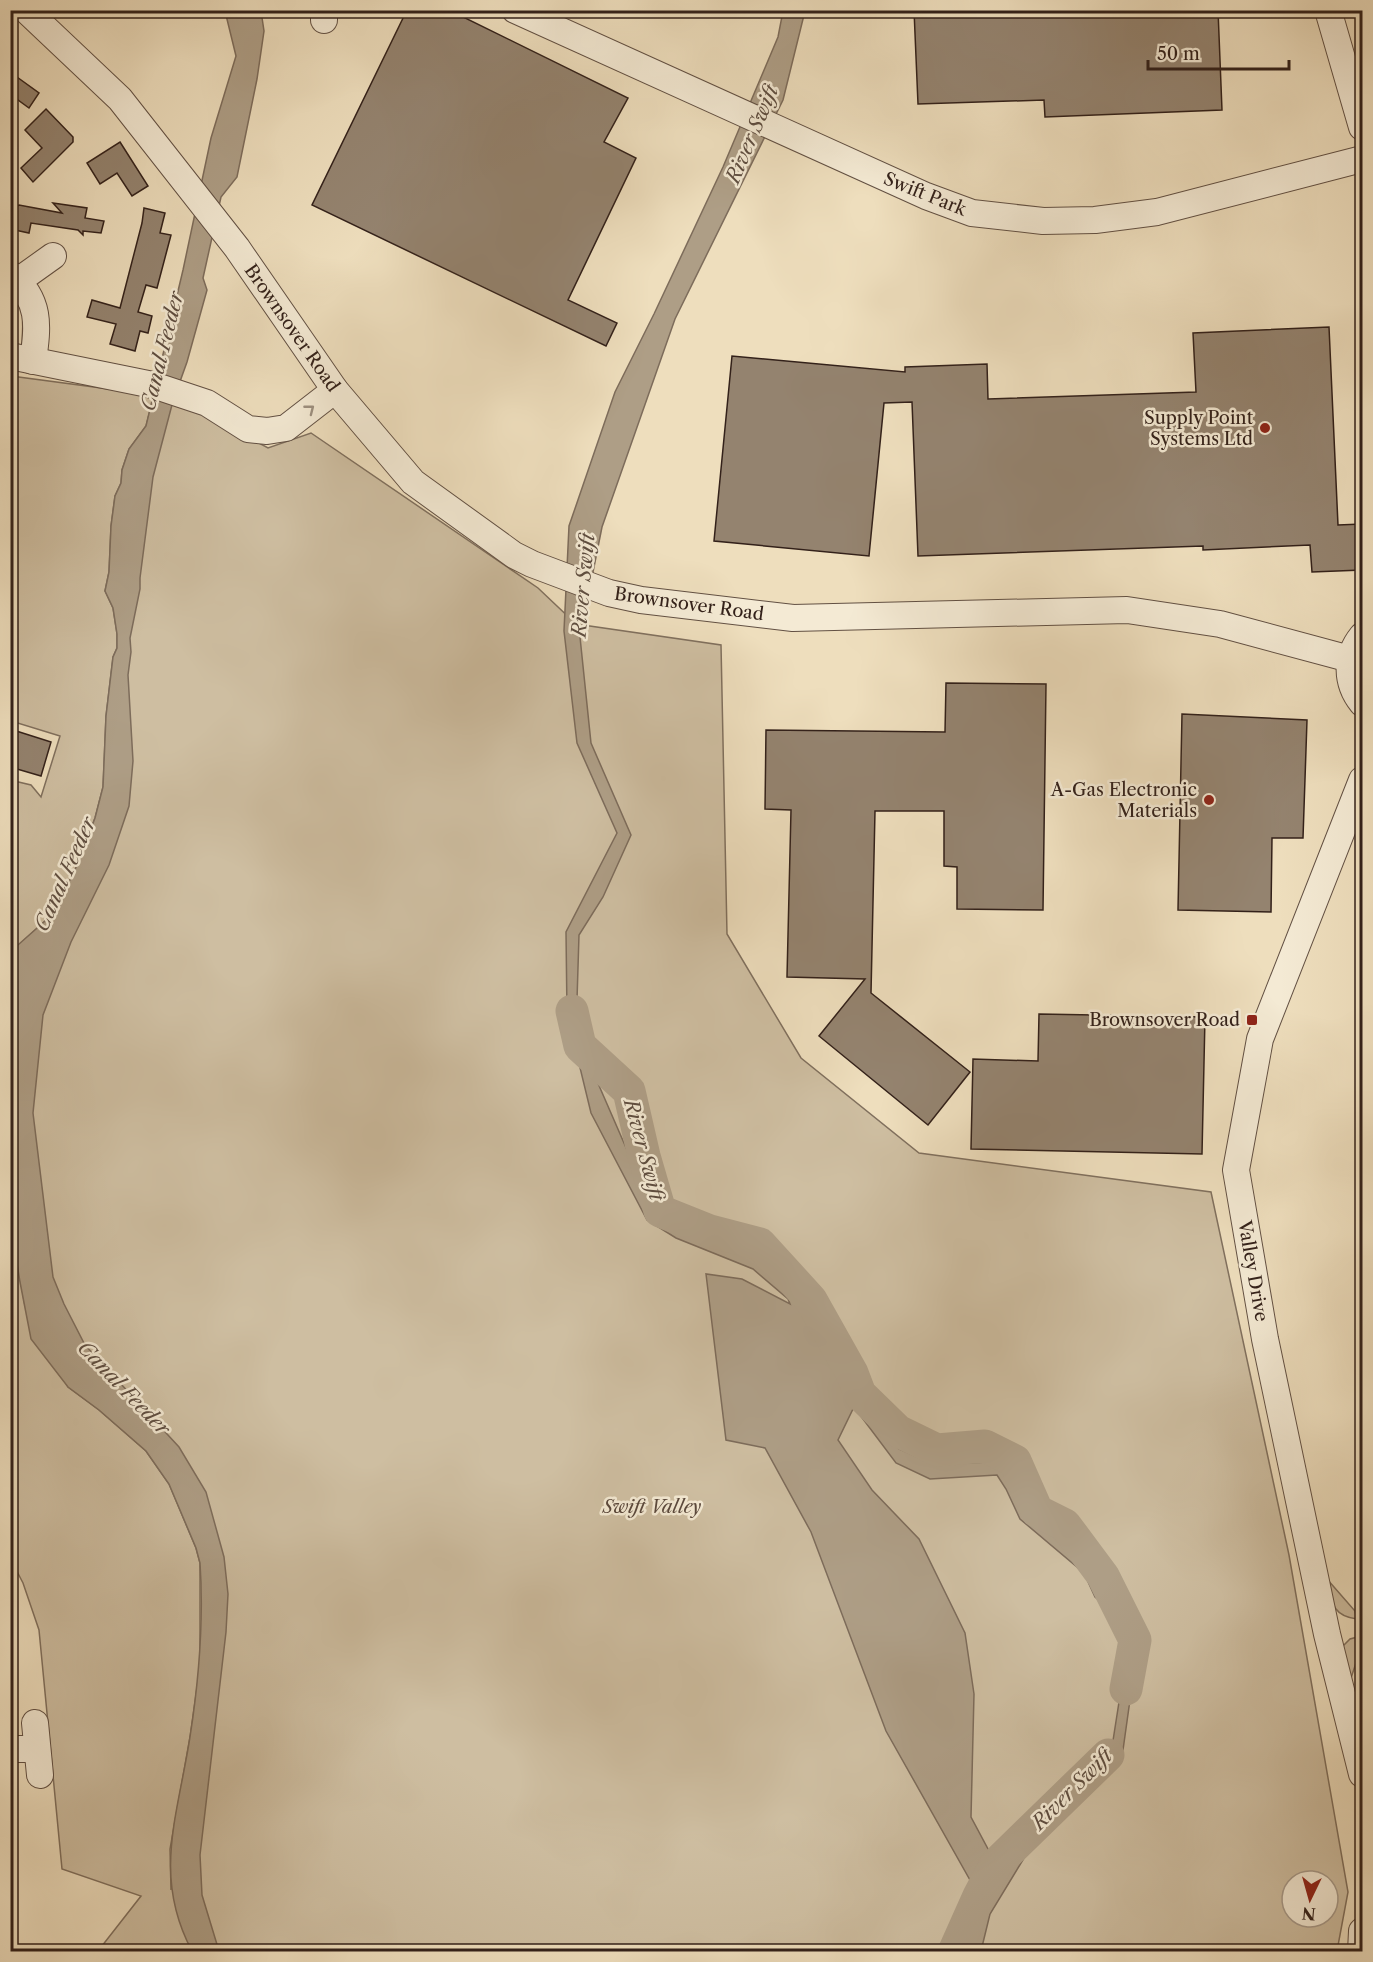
<svg xmlns="http://www.w3.org/2000/svg" width="1373" height="1962" font-family="'Libre Caslon Text',serif">
  <style>
    .green { fill: #cebea1; stroke: #80705e; stroke-width: 1.5; fill-rule: evenodd }
    .water { fill: #ae9e86; stroke: #7d6c5b; stroke-width: 1.5 }
    .lines { fill: none; stroke-linecap: round; stroke-linejoin: round }
    .river { stroke: #ae9e86; stroke-width: 33 }
    .building { fill: #94836f; stroke: #33211a; stroke-width: 1.5 }
    .minor-casing { stroke: #625043; stroke-width: 28 }
    .minor { stroke: #f4ead4; stroke-width: 26 }
    .oneway { stroke: #9d9080 }
    .poi-dot { fill: #8f2418; stroke: #f4ead4; stroke-width: 2 }
    .labels { text-anchor: middle; dominant-baseline: central; stroke-width: 5; stroke-linejoin: round; paint-order: stroke }
    .street-label { font-size: 18px; fill: #33211a; stroke: #f4ead4 }
    .poi-label { font-size: 18px; fill: #33211a; stroke: #f4ead4; text-anchor: end }
    .park-label { font-size: 18px; font-style: italic; fill: #5a483c; stroke: #f4ead4 }
    .water-label { font-size: 20px; font-style: italic; fill: #5e4d40; stroke: #f4ead4 }
  </style>
  <rect width="100%" height="100%" fill="#eedebd"/>
  <filter id="stains"><feTurbulence type="fractalNoise" baseFrequency=".00333" numOctaves="4"/><feColorMatrix values="0 0 0 0 .2 0 0 0 0 .09 0 0 0 0 .02 0 0 0 .5 -.17"/></filter>
  <radialGradient id="worn" r=".72"><stop offset=".6" stop-color="#630" stop-opacity="0"/><stop offset="1" stop-color="#630" stop-opacity=".3"/></radialGradient>
  <g class="green">
    <path d="M11,376L154,395L146,426L129,449L122,470L121,483L115,496L111,526L109,572L105,591L113,608L117,634V648L113,657L106,716L103,787L95,818L73,875L45,921L11,952L10,780L31,785L41,797L60,736L11,721Z"/>
    <path d="M169,400L206,414L268,448L311,433L538,588L576,624L721,645L727,934L801,1058L919,1153L1211,1192L1289,1555L1348,1892L1337,1951H98L141,1896L62,1869L39,1630L23,1583L11,1560L10,1220L25,1306L68,1387L99,1410L146,1451L169,1484L196,1548L200,1563V1666L190,1737L170,1849L171,1890L211,1647L201,1520L56,1333L15,1055L106,825L138,478ZM1292,1881H1328V1917H1292Z"/>
    <path d="M1327,1579L1355,1611L1357,1619C1331,1616 1332,1601 1327,1579Z"/>
    <path d="M1361,1636L1362,1645L1349,1684L1343,1646L1350,1639Z"/>
  </g>
  <g class="water">
    <path d="M225,11H261L264,31L257,79L237,177L221,197L203,278L207,290L187,362L173,401L153,477L140,578V589L130,638L131,652L128,675L133,761L129,806L109,865L71,942L43,1015L33,1113L53,1277L64,1304L85,1345L179,1447L206,1492L224,1557L228,1594L226,1632L200,1855L202,1895L219,1951H192C152,1876 178,1815 190,1737C199,1679 204,1622 200,1563L196,1548L169,1484L146,1451L99,1410L68,1387L31,1339L20,1282L10,1220V952L45,921L73,875L95,818L103,787L106,716L113,657L117,648V634L113,608L105,591L109,572L111,526L115,496L121,483L122,470L129,449L146,426L183,270L211,138L236,56Z"/>
    <path d="M783,11H805L783,100L675,319L602,527L580,637L591,743L631,835L603,897L579,935L577,1000L587,1058L651,1205L669,1219L760,1257L802,1296L844,1375L852,1373L860,1394L857,1401L899,1449L933,1464L990,1462L1005,1466L1030,1510L1059,1527L1108,1595L1123,1607L1136,1657L1123,1750L1032,1845L990,1914L981,1951H970L980,1912L1025,1840L1112,1747L1126,1657L1116,1614L1095,1597L1084,1573L1020,1519L1006,1489L997,1475L930,1479L896,1463L854,1407L838,1440L872,1490L919,1539L965,1633L974,1694L971,1817L996,1864L979,1896L886,1731L811,1532L765,1448L726,1440L706,1274L742,1279L790,1304L788,1299L753,1269L676,1238L647,1220L591,1113L567,1014L566,932L617,833L577,743L564,631L569,526L615,392L654,314L723,167L778,37Z"/>
  </g>
  <g class="lines">
    <g class="river">
      <path d="M572,1011L580,1046L629,1091L644,1156L660,1211L710,1231L760,1244L811,1300L852,1373L860,1394L898,1431L937,1450L985,1446L1015,1461L1037,1511L1065,1525L1103,1576L1135,1640L1126,1689"/>
      <path d="M954,1952L979,1896L996,1864L1108,1755"/>
    </g>
  </g>
  <g class="building">
    <path d="M407,10H449L628,98L604,142L636,158L568,300L617,323L606,346L312,205Z"/>
    <path d="M914,10H1218L1222,110L1045,117L1044,100L918,104Z"/>
    <path d="M10,72L39,93L29,108L10,94Z"/>
    <path d="M46,109L73,137V142L33,182L21,168L42,148L25,130Z"/>
    <path d="M120,142L148,186L132,196L117,173L100,184L87,163Z"/>
    <path d="M53,203L87,208L85,218L104,221L101,233L83,231V235L78,230L31,223L29,233L10,229V210L19,205L62,213Z"/>
    <path d="M144,208L165,213L160,233L171,235L157,288L146,285L138,312L152,316L148,333L140,331L135,351L110,344L116,324L87,317L92,300L120,308L142,223Z"/>
    <path d="M1329,327L1338,525L1362,524V570L1312,572L1310,545L1203,550V546L918,556L912,402L884,403L869,556L714,541L732,356L905,372V367L987,364L988,399L1196,392L1193,333Z"/>
    <path d="M946,683L1046,684L1043,910L957,909V867L944,866V811H875L871,993L970,1072L928,1125L819,1036L865,979L787,977L791,810L765,809L766,730L945,732Z"/>
    <path d="M1182,714L1307,720L1303,838H1272L1271,912L1178,910Z"/>
    <path d="M10,729L51,742L41,776L10,767Z"/>
    <path d="M1039,1014L1205,1017L1202,1154L971,1149L973,1059L1038,1061Z"/>
  </g>
  <g class="lines">
    <defs>
      <g id="minor">
        <path d="M26,10L120,99L237,248L335,390L413,482L514,555L532,564L609,593L641,600L793,618L1127,610L1220,624L1350,659"/>
        <path d="M515,10L926,196L972,213L1043,221L1095,220L1157,212L1362,159"/>
        <path d="M1328,10L1362,127"/>
        <path d="M324,20V10"/>
        <path d="M10,274C41,300 38,325 33,361"/>
        <path d="M18,281L53,256"/>
        <path d="M10,356L153,385L207,403L248,429L267,431L286,428L335,390"/>
        <path d="M1362,636C1345,657 1346,683 1362,703"/>
        <path d="M1362,780L1260,1039L1236,1170L1265,1339L1327,1634L1362,1774"/>
        <path d="M35,1723L40,1775"/>
        <path d="M10,1749H37"/>
        <path d="M1361,1952L1362,1931"/>
      </g>
    </defs>
    <use href="#minor" class="minor-casing"/>
    <use href="#minor" class="minor"/>
  </g>
  <defs><path id="oneway-chevron" d="M-2-3.5L2.5 0L-2 3.5" fill="none" stroke-width="1.6" stroke-linecap="round" stroke-linejoin="round" transform="scale(1.5)"/></defs>
  <use class="oneway" href="#oneway-chevron" transform="translate(310 409) rotate(-38)"/>
  <g class="poi-dot">
    <circle cx="1265" cy="428" r="6"/>
    <circle cx="1209" cy="800" r="6"/>
    <rect x="1246" y="1014" width="12" height="12" rx="3"/>
  </g>
  <g class="labels">
    <g class="street-label">
      <text transform="translate(925 194) rotate(22)">Swift Park</text>
      <text transform="translate(292 328) rotate(55)">Brownsover Road</text>
      <text transform="translate(689 604) rotate(8)">Brownsover Road</text>
      <text transform="translate(1253 1271) rotate(80)">Valley Drive</text>
    </g>
    <g class="poi-label">
      <text x="1253" y="418">Supply Point<tspan x="1253" dy="21">Systems Ltd</tspan></text>
      <text x="1197" y="790">A-Gas Electronic<tspan x="1197" dy="21">Materials</tspan></text>
      <text x="1240" y="1020">Brownsover Road</text>
    </g>
    <g class="park-label">
      <text x="652" y="1507">Swift Valley</text>
    </g>
    <g class="water-label">
      <text transform="translate(752 134) rotate(-67)">River Swift</text>
      <text transform="translate(162 351) rotate(-76)">Canal Feeder</text>
      <text transform="translate(583 585) rotate(-85)">River Swift</text>
      <text transform="translate(65 874) rotate(-66)">Canal Feeder</text>
      <text transform="translate(644 1150) rotate(75)">River Swift</text>
      <text transform="translate(124 1388) rotate(46)">Canal Feeder</text>
      <text transform="translate(1072 1789) rotate(-45)">River Swift</text>
    </g>
  </g>
  <rect width="1373" height="1962" fill="none" stroke="#eedebd" stroke-width="36"/>
  <rect x="12" y="12" width="1349" height="1938" fill="none" stroke="#33211a" stroke-width="3"/>
  <rect x="18" y="18" width="1337" height="1926" fill="none" stroke="#33211a" stroke-width="1.5"/>
  <g transform="translate(1310 1899) rotate(185)"><circle r="28" fill="#f4ead4" stroke="#a79a8a" stroke-width="1.5"/>
  <path d="M0-4.5L10 22L0 15L-10 22Z" fill="#8f2418"/>
  <text y="-9" font-size="16" font-weight="bold" text-anchor="middle" fill="#33211a">N</text>
  </g>
  <path d="M1148 60v9h141v-9" fill="none" stroke="#33211a" stroke-width="3"/>
  <text x="1157" y="60" font-size="18" fill="#33211a" stroke="#f4ead4" stroke-width="4.5" paint-order="stroke">50 m</text>
  <rect width="100%" height="100%" filter="url(#stains)"/>
  <rect width="100%" height="100%" fill="url(#worn)"/>
</svg>
